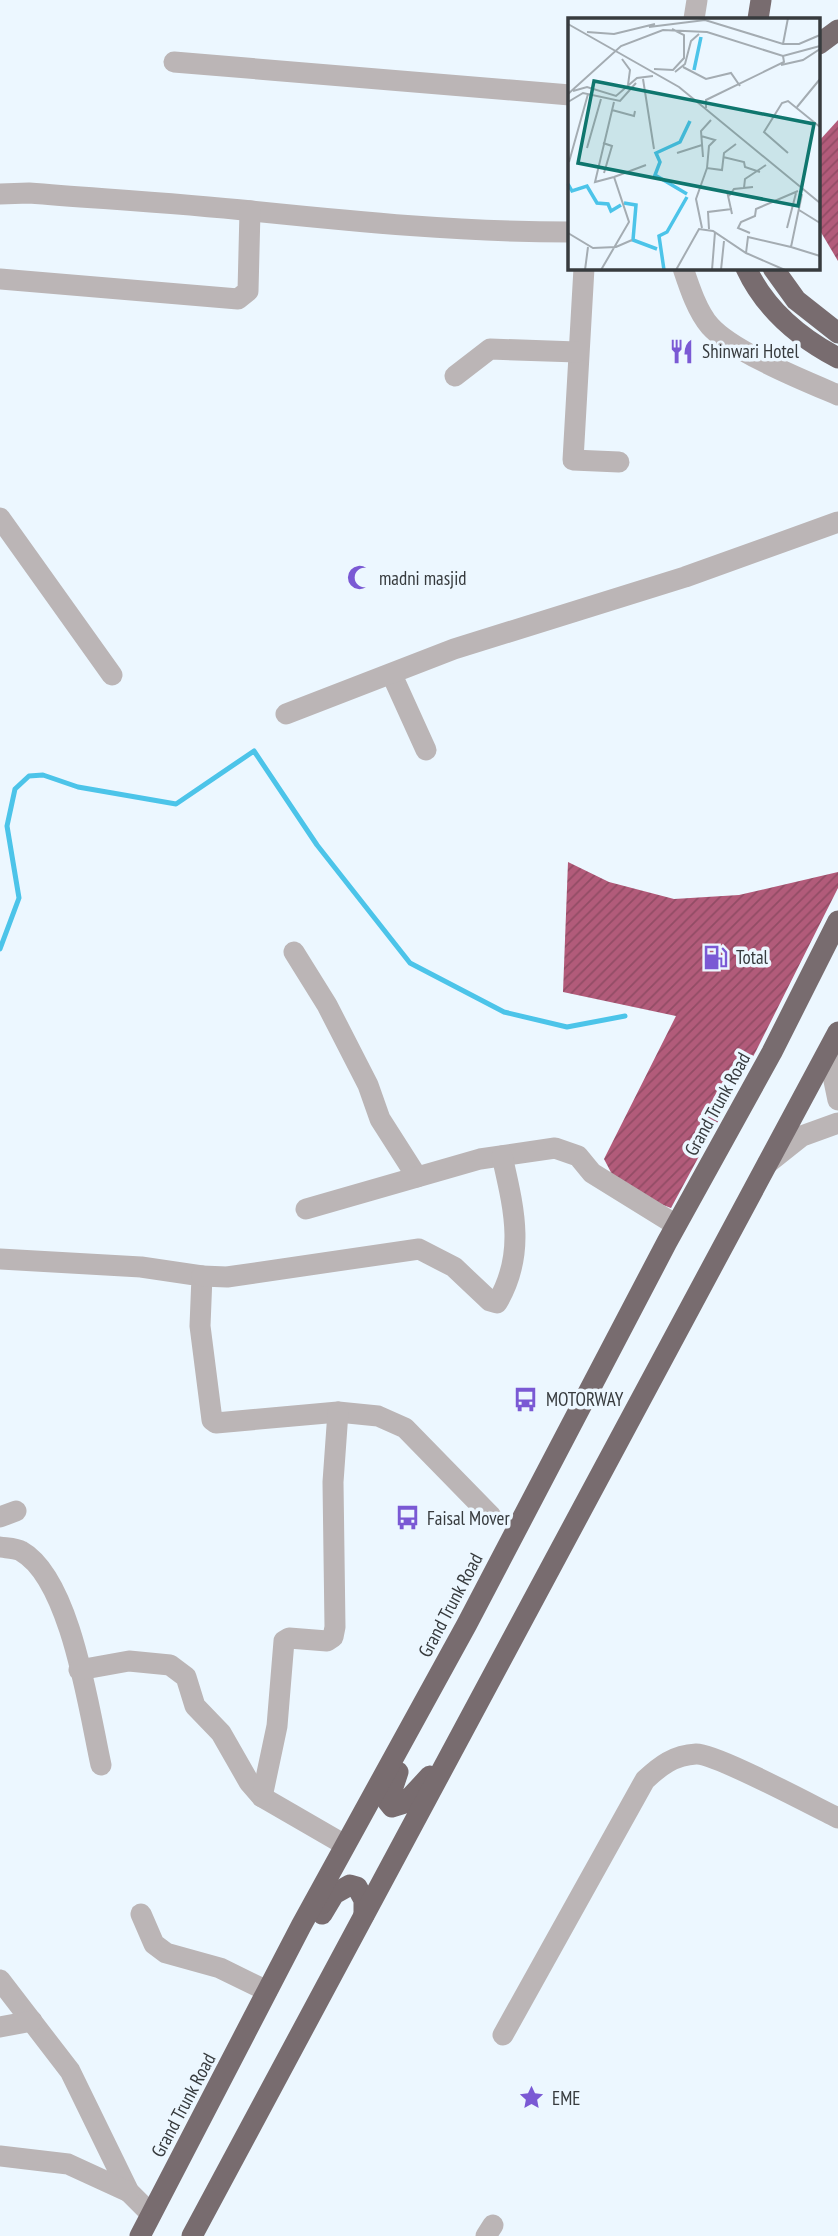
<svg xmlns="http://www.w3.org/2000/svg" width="838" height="2236" font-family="'PT Sans Narrow',sans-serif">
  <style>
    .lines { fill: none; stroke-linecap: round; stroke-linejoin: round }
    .stream { stroke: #4cc4e9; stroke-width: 5 }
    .building { fill: url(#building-hatch) }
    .minor { stroke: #bbb5b6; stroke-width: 21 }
    .highway { stroke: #786c6f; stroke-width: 21 }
    .labels { text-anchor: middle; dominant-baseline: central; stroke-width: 7; stroke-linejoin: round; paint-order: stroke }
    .poi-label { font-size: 19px; fill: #373b3e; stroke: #ecf7ff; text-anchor: start }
    .street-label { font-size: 19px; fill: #373b3e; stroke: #ecf7ff }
    .inset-river { fill: none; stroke: #4cc4e9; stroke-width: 3.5 }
    .inset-road { fill: none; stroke: #a4acb2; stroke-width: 2 }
    .view { fill: #0f766e; fill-opacity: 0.15; stroke: #0f766e; stroke-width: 3.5 }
    .inset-edge { fill: none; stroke: #373b3e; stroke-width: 3.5 }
  </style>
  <defs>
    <pattern id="building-hatch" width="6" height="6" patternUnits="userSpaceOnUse" patternTransform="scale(1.75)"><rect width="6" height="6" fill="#b25b7a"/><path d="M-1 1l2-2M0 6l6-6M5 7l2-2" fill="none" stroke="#924c65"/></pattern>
  </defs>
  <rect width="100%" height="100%" fill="#ecf7ff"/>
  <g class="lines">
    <path class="stream" d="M0,949L19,898L7,826L15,789L29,776L43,775L78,787L176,804L254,751L317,845L410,963L504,1012L567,1027L625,1016"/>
  </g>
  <g class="building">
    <path d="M838,120V261L819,229V141Z"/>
    <path d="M568,862L609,882L674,899L739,895L838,872V888L756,1051L671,1208L639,1196L615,1180L604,1159L676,1016L563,992Z"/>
  </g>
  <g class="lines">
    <g class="minor">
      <path d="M694,19L697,0"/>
      <path d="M174,62L570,95"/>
      <path d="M0,194L29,193C103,199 178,203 252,211C360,222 461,232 570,232"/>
      <path d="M584,268L573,460L619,462"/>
      <path d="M683,268C689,286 697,311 710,326C733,352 805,381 838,395"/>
      <path d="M0,279L238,299L248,291L250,211"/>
      <path d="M455,376L490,349L577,352"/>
      <path d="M0,518L112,675"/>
      <path d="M392,675L426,750"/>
      <path d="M286,714L454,649L685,577L838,522"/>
      <path d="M294,952L327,1005L368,1085L380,1119L417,1177"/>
      <path d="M837,1037L832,1071L838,1100"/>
      <path d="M768,1163L802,1136L838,1123"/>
      <path d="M306,1209L480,1159L555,1148L578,1156L592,1173L676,1225"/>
      <path d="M0,1259L141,1267L202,1276L200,1326L212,1420L216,1423L338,1412L378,1416L405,1428L491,1516"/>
      <path d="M202,1276L227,1277L419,1249L454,1267L490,1301L497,1303C526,1254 514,1209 502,1156"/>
      <path d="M0,1517L16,1511"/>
      <path d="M0,1547C6,1548 16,1548 21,1551C71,1579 89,1711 101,1765"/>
      <path d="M79,1670L129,1661L170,1665L186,1677L195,1706L221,1733L249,1782L262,1797L345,1845"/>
      <path d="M262,1797L277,1726L284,1641L289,1638L327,1641L333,1637L335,1627L333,1482L338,1412"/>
      <path d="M141,1914L154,1944L166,1953L220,1968L267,1991"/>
      <path d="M0,1980L70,2071L129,2192L151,2214"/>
      <path d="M0,2027L32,2021"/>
      <path d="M503,2035L645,1780C660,1766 674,1755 696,1754C715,1753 815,1807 838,1818"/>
      <path d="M0,2156L68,2164L129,2192"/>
      <path d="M486,2236L493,2225"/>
    </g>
    <g class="highway">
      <path d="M758,19L761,0"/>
      <path d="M819,44L838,30"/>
      <path d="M746,268C765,309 798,337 838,358"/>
      <path d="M773,268L796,300L838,333"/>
      <path d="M398,1772L388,1802L392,1807L405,1803L430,1776"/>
      <path d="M322,1914L334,1894L350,1885L357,1887L364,1900V1915"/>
      <path d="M140,2236L301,1926L467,1624L667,1242L772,1052L838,921"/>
      <path d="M192,2236L838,1032"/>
    </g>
  </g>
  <defs>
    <symbol id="restaurant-bare" viewBox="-9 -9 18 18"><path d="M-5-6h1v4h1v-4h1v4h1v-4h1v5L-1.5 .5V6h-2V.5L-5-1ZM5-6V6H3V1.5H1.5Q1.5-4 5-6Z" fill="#7a59d4" stroke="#ecf7ff" stroke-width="2.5" paint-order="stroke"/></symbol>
    <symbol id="mosque-bare" viewBox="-9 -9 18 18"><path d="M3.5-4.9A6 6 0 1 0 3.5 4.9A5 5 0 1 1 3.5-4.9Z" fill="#7a59d4" stroke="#ecf7ff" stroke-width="2.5" paint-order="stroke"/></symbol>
    <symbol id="fuel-bare" viewBox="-9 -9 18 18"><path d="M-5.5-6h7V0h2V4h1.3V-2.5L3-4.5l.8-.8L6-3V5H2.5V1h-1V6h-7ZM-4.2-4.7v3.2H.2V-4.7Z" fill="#7a59d4" stroke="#ecf7ff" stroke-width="2.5" paint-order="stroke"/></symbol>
    <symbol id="bus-bare" viewBox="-9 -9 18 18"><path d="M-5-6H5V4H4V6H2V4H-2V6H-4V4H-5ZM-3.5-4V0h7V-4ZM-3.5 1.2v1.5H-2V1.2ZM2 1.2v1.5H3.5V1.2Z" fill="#7a59d4" stroke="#ecf7ff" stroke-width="2.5" paint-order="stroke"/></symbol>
    <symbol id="sight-bare" viewBox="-9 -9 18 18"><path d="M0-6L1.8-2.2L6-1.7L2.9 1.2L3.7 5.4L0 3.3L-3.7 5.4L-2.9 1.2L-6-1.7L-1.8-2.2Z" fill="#7a59d4" stroke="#ecf7ff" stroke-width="2.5" paint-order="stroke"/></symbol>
  </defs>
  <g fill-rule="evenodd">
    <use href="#restaurant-bare" x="664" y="334" width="35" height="35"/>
    <use href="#mosque-bare" x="342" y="560" width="35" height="35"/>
    <use href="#fuel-bare" x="698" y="940" width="35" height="35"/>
    <use href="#bus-bare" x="508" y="1382" width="35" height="35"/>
    <use href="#bus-bare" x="390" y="1500" width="35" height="35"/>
    <use href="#sight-bare" x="514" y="2080" width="35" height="35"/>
  </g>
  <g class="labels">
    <g class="poi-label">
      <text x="702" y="351">Shinwari Hotel</text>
      <text x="379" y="578">madni masjid</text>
      <text x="736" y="957">Total</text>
      <text x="546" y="1399">MOTORWAY</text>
      <text x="427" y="1518">Faisal Mover</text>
      <text x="552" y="2098">EME</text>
    </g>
    <g class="street-label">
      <text transform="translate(717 1104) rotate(-61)">Grand Trunk Road</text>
      <text transform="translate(450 1605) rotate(-62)">Grand Trunk Road</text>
      <text transform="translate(183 2105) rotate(-62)">Grand Trunk Road</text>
    </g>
  </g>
  <g transform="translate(568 18)">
    <rect width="252" height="252" fill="#ecf7ff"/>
    <path class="inset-river" d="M126,52L133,19M0,166L4,173L19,168L29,185L40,186L43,193L53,187M119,176L87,157L92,144L88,135L112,124L122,103M56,185L68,187L65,222L89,231M96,252L91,218L99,214L119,179"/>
    <path class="inset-road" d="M0,6L111,69L252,185M81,9L137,2L215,26H231L252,17M19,14L46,16L87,6M215,26L220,0M54,41L62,52L60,67M213,47L235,42L252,31M115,49L138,61L163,55L172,68M86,51L105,52L116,40V17L104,11M107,54L117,46L123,23L131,16M75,61L86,131M5,73L19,69L48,78L69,60L85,58M0,76L53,28L95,12L139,14L215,38L252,28M0,84L15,75L52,83L68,65M229,89L252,61M138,90V82L216,44L215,38M44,92L66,98L67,93M133,118L147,122L141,128L139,150M35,125L44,128L36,155M19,130L33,81M109,135L134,127M220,135L196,114L214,85L220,83L252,109M135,139L133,113L143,102M155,139L176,144L177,149L192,154M1,144L20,76M46,159L78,147M176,170L177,161L198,147M159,173L164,196M161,178L166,171L185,169M231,192L252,205M134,210L128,181L139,150L154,152L156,135L168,126M219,210L228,175M141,211L140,194L164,191M0,215L25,230L48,229L64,222M182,215L170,210L173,204L187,198L188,191L230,173M223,229L252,238M178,235L180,219L223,229L234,176M17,252L20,229M33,252L61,204L46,159L27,164L46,84M108,252L131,211L145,213L178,235L217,252M144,252L147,214M153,252L156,223"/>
    <path class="view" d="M26,63L246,106L230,188L10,145Z"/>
    <rect width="252" height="252" class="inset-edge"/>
  </g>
</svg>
